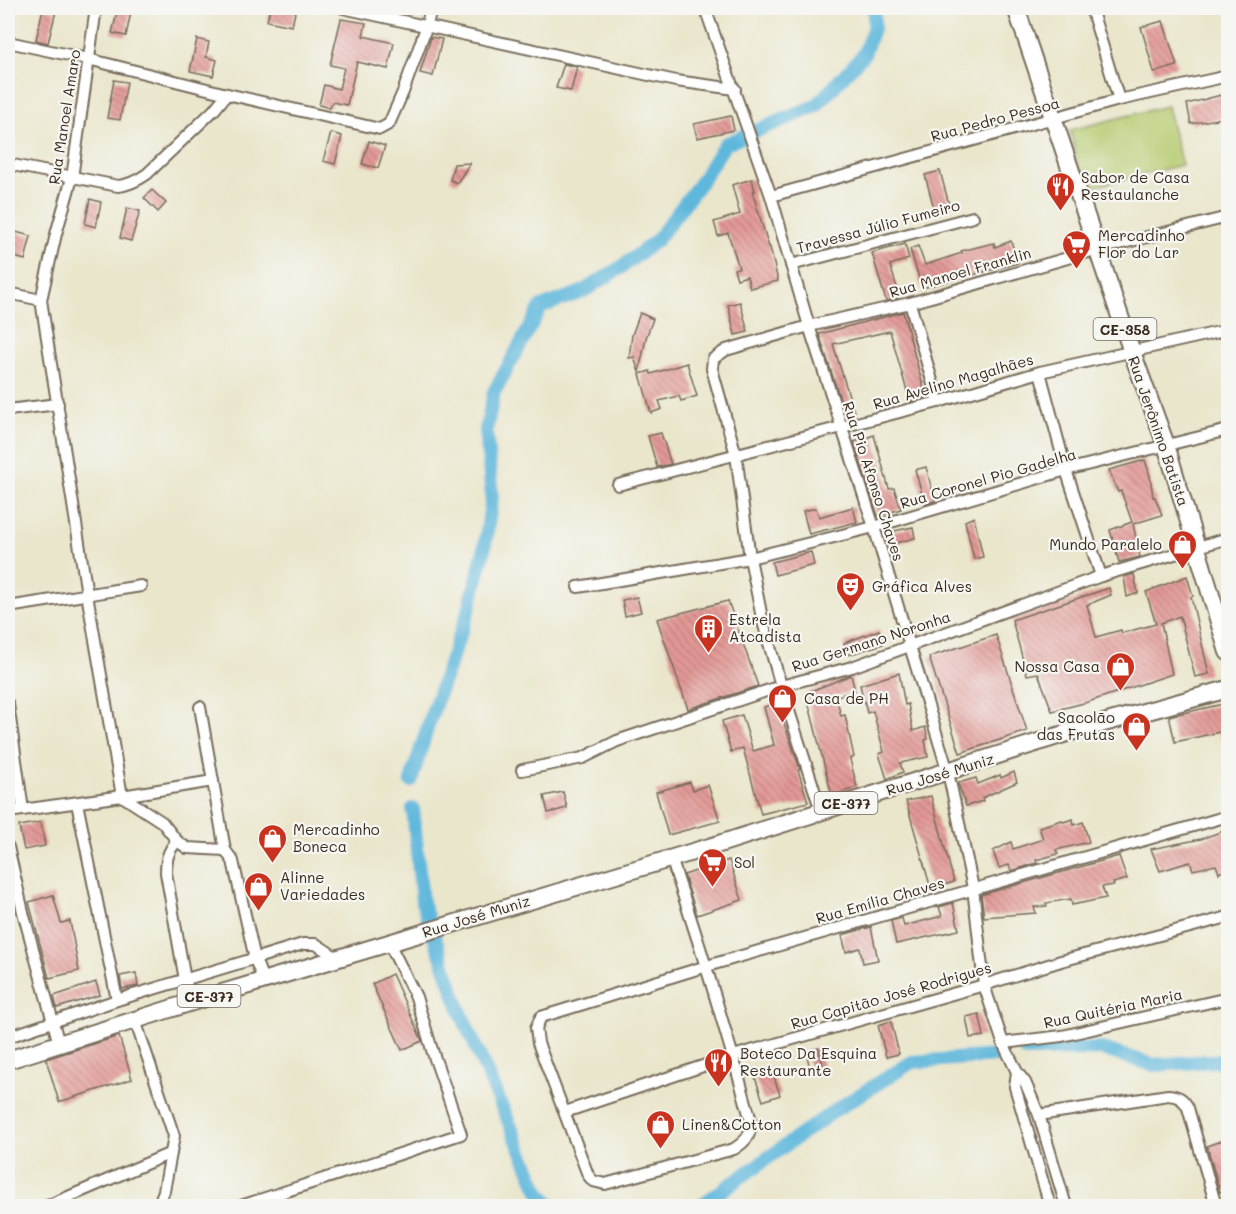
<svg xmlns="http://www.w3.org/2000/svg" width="1236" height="1214" font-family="Mali,sans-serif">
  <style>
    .green { fill: #b5cb6f; stroke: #787a46; stroke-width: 1.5 }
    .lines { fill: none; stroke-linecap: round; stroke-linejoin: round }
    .canal { stroke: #5fb7dc; stroke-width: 14 }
    .building { fill: url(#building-back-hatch) }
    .street-casing { stroke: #786c5b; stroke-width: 14 }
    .primary-casing { stroke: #786c5b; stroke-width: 20 }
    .street { stroke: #fff; stroke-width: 10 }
    .primary { stroke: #fff; stroke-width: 16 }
    .labels { text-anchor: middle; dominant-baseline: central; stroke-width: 4.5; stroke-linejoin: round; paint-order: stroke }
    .shield { fill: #f6f6f2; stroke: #73675e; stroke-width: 1.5 }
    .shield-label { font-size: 14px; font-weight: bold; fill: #3b2a1e }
    .street-label { font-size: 15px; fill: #3b2a1e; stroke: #f6f6f2 }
    .poi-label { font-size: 15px; fill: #3b2a1e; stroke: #f6f6f2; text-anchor: start }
  </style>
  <defs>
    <pattern id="building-back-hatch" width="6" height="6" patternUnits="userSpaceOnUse" patternTransform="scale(1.5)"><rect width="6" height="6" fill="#e39996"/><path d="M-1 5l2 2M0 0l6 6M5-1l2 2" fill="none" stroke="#b97d7a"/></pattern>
  </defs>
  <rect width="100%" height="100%" fill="#f6f6f2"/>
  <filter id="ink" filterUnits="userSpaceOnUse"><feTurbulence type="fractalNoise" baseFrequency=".0167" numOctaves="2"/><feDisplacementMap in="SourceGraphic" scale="12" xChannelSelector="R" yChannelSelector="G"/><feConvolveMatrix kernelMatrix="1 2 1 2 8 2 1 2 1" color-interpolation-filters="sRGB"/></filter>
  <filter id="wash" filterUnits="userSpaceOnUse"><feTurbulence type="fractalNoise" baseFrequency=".008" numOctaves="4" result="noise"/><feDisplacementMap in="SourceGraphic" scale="24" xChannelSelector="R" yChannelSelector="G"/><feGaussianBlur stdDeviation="1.35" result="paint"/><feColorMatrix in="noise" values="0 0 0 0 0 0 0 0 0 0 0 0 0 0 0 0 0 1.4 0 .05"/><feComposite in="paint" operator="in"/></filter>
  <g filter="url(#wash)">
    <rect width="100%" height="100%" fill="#eae6cc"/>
    <path class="green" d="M1167,106L1182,165L1084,189L1070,130Z"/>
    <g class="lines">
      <g class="canal">
        <path d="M411,781L431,716L469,609L484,551L492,498L486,430L494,392L541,307L582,292L623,266L657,240L700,183L725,144L816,106L864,54L874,26V8"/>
        <path d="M413,809L422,902L463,1018L539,1191L552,1206"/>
        <path d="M1025,1050L1102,1049L1153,1065L1228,1060"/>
        <path d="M700,1206L837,1109L912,1062L996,1056"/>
      </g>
    </g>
    <g id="blocks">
      <g class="building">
        <path d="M43,8L56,11L48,43L36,40Z"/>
        <path d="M270,8H296L292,26L267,21Z"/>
        <path d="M118,9L131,12L126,36L112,33Z"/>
        <path d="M341,19L366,23L363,36L394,43L388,69L357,62L347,105L332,102L330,108L319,105L324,85L339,89L344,68L330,65Z"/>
        <path d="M1163,21L1177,66L1154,72L1141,27Z"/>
        <path d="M431,37L442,39L433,76L420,73Z"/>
        <path d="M197,39L209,42L206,57L217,60L213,76L190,71Z"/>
        <path d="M564,64L577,67L571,91L556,88Z"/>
        <path d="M114,80L127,82L120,120L107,118Z"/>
        <path d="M1221,95V97L1228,95V117L1191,124L1187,104Z"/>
        <path d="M731,116L734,130L697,138L694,124Z"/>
        <path d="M331,133L342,136L335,164L323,161Z"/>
        <path d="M369,141L385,146L378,168L362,164Z"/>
        <path d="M470,163L457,183L450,180L454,164Z"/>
        <path d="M940,171L950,208L935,212L925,175Z"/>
        <path d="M752,179L755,191H752L769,247H770L778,281L750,288L747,276L737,279L734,269L739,268L728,233L718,236L714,222L740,214L732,185Z"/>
        <path d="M152,190L166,203L158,212L144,198Z"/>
        <path d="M90,199L101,202L96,227L85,224Z"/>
        <path d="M127,208L140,211L131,241L120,238Z"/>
        <path d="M8,230L31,236L25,260L8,255Z"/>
        <path d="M1011,241L1018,263L922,288L910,249L918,246L925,265L962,253L961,251L994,243L995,247Z"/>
        <path d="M905,244L909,259L890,265L899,294V298L886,301L872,253Z"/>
        <path d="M740,302L748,332L735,335L728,305Z"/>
        <path d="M903,312L926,397L910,402L890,331L833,344L855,415L846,417L819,334Z"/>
        <path d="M640,313L653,319L646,338L639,372L634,357L629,358L632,335Z"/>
        <path d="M687,363L697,396L681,401L679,396L659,401L662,409L651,413L640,374L650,371L651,374Z"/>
        <path d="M661,433L671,464L657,467L648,436Z"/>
        <path d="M874,435L889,489L894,488L901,509L878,516L854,442Z"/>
        <path d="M1145,460L1150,476L1153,497H1155L1162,515L1133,524L1140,557L1119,562L1110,530L1132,522L1121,491L1118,492L1109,470Z"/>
        <path d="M926,467L935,501L925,504L915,470Z"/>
        <path d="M853,507L857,522L809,534L803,511L816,508L819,517Z"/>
        <path d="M974,517L983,557L974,559L965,521Z"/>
        <path d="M913,527L915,538L888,545L885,533Z"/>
        <path d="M811,552L814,565L775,575L772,562Z"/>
        <path d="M1134,574L1138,593L1127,597L1124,577Z"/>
        <path d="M1187,576L1193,596L1191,597L1209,674L1195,677L1180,616L1161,623L1172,674L1088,702L1052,711L1038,673L1027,675L1012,620L1109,588L1111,595L1087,605L1096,637L1121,630L1122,633L1156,624L1146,592Z"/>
        <path d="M637,597L641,612L625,616L622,600Z"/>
        <path d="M728,601L758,686L688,709L657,619Z"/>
        <path d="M879,630L883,644L848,655L844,643Z"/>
        <path d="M996,635L1027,731L960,753L929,657Z"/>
        <path d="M899,673L905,705L908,704L913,731L925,727L928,739L925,740L928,757L900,763L903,772L887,779L879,754L884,752L873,711L867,713L860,685Z"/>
        <path d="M851,675L855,691L836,696L841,716L845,715L854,757L850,759L857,787L832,796L806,693Z"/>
        <path d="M777,703L800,769L798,770L808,802L761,814L743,748L731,752L722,721L742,715L753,751L774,745L764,707Z"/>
        <path d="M1228,703V752H1225L1220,732L1175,742L1169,716Z"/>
        <path d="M1014,772L1017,782L982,798L983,801L966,806L958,783L976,778L978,784L1000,775L1001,778Z"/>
        <path d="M690,782L693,790L708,785L720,821L668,835L656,792Z"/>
        <path d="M563,792L567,808L548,813L544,796Z"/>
        <path d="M931,796L954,882L931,889L906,801Z"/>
        <path d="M1073,819L1074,825L1083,822L1089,842L1056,850L1058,854L1036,860L1037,863L1011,871L1009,865L999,868L993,851L1011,842L1013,849L1043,839L1039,827L1062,820L1063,822Z"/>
        <path d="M41,822L45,846L24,850L19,826Z"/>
        <path d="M1228,829V869L1219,873L1216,865L1193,870L1190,862L1160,871L1151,849L1201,839Z"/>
        <path d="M1119,856L1127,879L1113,883L1114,885L1102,887L1106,898L1072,905L1071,899L1046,903L1047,906L1034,907L1036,913L984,917L981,895Z"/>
        <path d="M729,860L742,900L697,915L684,875Z"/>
        <path d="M53,895L61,923L70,921L79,971L49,978L29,902Z"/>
        <path d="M953,903L959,930L896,944L891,921L902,918L904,926L942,916L939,907Z"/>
        <path d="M871,927L878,960L863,963L860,948L846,952L842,935Z"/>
        <path d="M136,973L138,986L122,989L120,976Z"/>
        <path d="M392,974L422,1041L402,1050L372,984Z"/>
        <path d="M96,982L100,995L57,1008L54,996Z"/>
        <path d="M979,1014L984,1036L970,1038L966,1017Z"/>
        <path d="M891,1021L899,1054L886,1057L878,1025Z"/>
        <path d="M119,1036L132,1079L59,1102L46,1059Z"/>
        <path d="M819,1048L823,1066L810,1069L806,1051Z"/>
        <path d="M771,1068L780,1095L763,1101L754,1074Z"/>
        <path d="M1228,1138V1190L1220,1192L1207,1146Z"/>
      </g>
    </g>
  </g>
  <g filter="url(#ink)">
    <use href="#blocks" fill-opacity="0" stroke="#786c5b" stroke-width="1.5"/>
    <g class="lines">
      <defs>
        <g id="street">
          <path d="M96,8L72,178L56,234L41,300L87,594L122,796L213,781"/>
          <path d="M343,8L676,81L735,89"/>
          <path d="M705,8L771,196L809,326L874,527L948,772L973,888L984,985L1003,1043L1017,1072L1025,1082L1039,1115L1066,1206"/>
          <path d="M1091,8L1119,100"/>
          <path d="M8,42L88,59L227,94L380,129L389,124L403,92L427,25L431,8"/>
          <path d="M8,164L118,186C129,185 137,181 147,174L214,110L227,94"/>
          <path d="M771,196L1119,100L1228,76"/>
          <path d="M791,265L973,217"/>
          <path d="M8,293L41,300"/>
          <path d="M910,303L938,402"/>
          <path d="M1040,372L1066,470L1101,576"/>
          <path d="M8,410L58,404"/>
          <path d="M618,485L938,402L1040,372L1228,330"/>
          <path d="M578,587L750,558L874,527L1066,470L1228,430"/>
          <path d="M8,607L141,586"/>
          <path d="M8,704L23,810"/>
          <path d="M200,707L225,850L233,861L255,959L263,980"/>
          <path d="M522,770L583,758L617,741L781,686L852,667L1101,576L1228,538"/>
          <path d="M77,803L117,1000"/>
          <path d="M821,811L781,686L762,618L750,558L736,455L712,369L713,359L726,350L809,326L910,303L1099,249L1228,217"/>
          <path d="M8,812L122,796L162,822L177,841L187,848L225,850"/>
          <path d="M177,841C168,851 166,859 166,873L185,980L192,1002"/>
          <path d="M8,847L23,912L59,1044"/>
          <path d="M671,858C700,945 727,1033 751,1121C751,1136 746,1141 734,1149L605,1184L593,1181L588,1175L538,1043L536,1028L541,1017L707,966L1228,816"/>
          <path d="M8,1037L117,1000L303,944H316L337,958"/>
          <path d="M1003,1043L1062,1036L1228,998"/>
          <path d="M1017,1072L1015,1087L1050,1206"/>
          <path d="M565,1112L733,1056L984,985L1061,961L1228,917"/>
          <path d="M1039,1115L1168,1095C1178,1096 1183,1098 1188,1108L1216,1206"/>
          <path d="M47,1206L171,1153L174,1136L135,1020"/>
          <path d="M158,1206L164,1191L171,1153"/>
          <path d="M241,1206L461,1134L433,1053L416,997L389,943"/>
        </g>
        <g id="primary">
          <path d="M1016,8L1132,352L1166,445L1228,652"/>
          <path d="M8,1060L192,1002L716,845L1067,733L1228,689"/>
        </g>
      </defs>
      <use href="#street" class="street-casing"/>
      <use href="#primary" class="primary-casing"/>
      <use href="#street" class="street"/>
      <use href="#primary" class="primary"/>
    </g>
  </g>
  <defs>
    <symbol id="restaurant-pin" viewBox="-11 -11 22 30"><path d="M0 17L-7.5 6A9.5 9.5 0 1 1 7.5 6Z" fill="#c8321e" stroke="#f6f6f2"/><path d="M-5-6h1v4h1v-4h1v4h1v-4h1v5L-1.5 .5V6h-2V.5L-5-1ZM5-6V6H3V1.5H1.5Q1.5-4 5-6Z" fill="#fff"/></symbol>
    <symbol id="supermarket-pin" viewBox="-11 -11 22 30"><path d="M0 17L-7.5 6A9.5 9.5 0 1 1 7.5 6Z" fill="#c8321e" stroke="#f6f6f2"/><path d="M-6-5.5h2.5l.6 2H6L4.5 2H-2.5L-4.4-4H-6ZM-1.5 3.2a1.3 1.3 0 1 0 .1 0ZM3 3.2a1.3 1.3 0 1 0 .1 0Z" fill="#fff"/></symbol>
    <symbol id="shop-pin" viewBox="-11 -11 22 30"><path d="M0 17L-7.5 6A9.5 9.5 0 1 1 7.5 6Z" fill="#c8321e" stroke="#f6f6f2"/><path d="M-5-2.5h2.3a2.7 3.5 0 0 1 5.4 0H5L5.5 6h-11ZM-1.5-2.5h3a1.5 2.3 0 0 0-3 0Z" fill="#fff"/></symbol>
    <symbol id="theatre-pin" viewBox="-11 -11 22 30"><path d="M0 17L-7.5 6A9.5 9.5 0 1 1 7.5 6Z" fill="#c8321e" stroke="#f6f6f2"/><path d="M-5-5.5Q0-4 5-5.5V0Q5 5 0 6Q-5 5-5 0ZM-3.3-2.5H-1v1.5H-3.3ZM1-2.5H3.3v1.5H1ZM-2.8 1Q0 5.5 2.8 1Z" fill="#fff"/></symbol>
    <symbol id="building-pin" viewBox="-11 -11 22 30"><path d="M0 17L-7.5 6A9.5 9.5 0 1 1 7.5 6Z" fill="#c8321e" stroke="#f6f6f2"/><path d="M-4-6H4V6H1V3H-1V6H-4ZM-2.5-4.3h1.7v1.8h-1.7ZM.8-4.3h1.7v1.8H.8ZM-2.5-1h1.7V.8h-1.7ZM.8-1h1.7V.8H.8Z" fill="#fff"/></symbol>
  </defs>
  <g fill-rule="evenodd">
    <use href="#restaurant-pin" x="1044" y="170" width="33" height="45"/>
    <use href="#supermarket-pin" x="1060" y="228" width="33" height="45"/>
    <use href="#shop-pin" x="1166" y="528" width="33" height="45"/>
    <use href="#theatre-pin" x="834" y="570" width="33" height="45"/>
    <use href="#building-pin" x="692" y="612" width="33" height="45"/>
    <use href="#shop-pin" x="1104" y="650" width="33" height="45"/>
    <use href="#shop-pin" x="766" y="682" width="33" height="45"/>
    <use href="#shop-pin" x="1120" y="710" width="33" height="45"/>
    <use href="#shop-pin" x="256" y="822" width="33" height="45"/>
    <use href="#supermarket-pin" x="696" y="846" width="33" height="45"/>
    <use href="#shop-pin" x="242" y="870" width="33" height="45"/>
    <use href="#restaurant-pin" x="702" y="1046" width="33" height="45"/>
    <use href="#shop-pin" x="644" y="1108" width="33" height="45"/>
  </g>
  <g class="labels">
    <g class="shield">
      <rect x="1093.5" y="318" width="63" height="22" rx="4.5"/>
      <rect x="814.5" y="792" width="63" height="22" rx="4.5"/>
      <rect x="177.5" y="985" width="63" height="22" rx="4.5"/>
    </g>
    <g class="shield-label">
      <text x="1125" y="329">CE-358</text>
      <text x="846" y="803">CE-377</text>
      <text x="209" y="996">CE-377</text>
    </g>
    <g class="street-label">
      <text transform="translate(64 117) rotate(-81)">Rua Manoel Amaro</text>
      <text transform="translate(995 119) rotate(-15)">Rua Pedro Pessoa</text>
      <text transform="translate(878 226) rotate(-15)">Travessa Júlio Fumeiro</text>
      <text transform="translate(960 272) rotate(-16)">Rua Manoel Franklin</text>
      <text transform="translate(953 381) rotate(-16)">Rua Avelino Magalhães</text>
      <text transform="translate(1159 431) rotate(71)">Rua Jerônimo Batista</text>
      <text transform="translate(988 478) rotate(-16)">Rua Coronel Pio Gadelha</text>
      <text transform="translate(874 481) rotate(72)">Rua Pio Afonso Chaves</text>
      <text transform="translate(871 641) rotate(-18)">Rua Germano Noronha</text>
      <text transform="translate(940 774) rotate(-17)">Rua José Muniz</text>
      <text transform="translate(880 900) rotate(-16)">Rua Emília Chaves</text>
      <text transform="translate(476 916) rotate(-17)">Rua José Muniz</text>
      <text transform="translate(891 995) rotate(-16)">Rua Capitão José Rodrigues</text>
      <text transform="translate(1113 1008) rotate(-12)">Rua Quitéria Maria</text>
    </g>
    <g class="poi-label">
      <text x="1081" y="177">Sabor de Casa<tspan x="1081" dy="17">Restaulanche</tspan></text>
      <text x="1098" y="235">Mercadinho<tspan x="1098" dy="17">Flor do Lar</tspan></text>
      <text x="1162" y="544" text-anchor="end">Mundo Paralelo</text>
      <text x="872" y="586">Gráfica Alves</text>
      <text x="729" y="619">Estrela<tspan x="729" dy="17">Atcadista</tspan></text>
      <text x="1100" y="666" text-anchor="end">Nossa Casa</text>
      <text x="804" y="698">Casa de PH</text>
      <text x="1115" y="717" text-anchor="end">Sacolão<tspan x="1115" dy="17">das Frutas</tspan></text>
      <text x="293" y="829">Mercadinho<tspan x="293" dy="17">Boneca</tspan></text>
      <text x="734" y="862">Sol</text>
      <text x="280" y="877">Alinne<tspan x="280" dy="17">Variedades</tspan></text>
      <text x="740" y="1053">Boteco Da Esquina<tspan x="740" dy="17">Restaurante</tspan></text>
      <text x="682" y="1124">Linen&amp;Cotton</text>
    </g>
  </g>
  <rect width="1236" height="1214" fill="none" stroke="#f6f6f2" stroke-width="30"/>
</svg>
